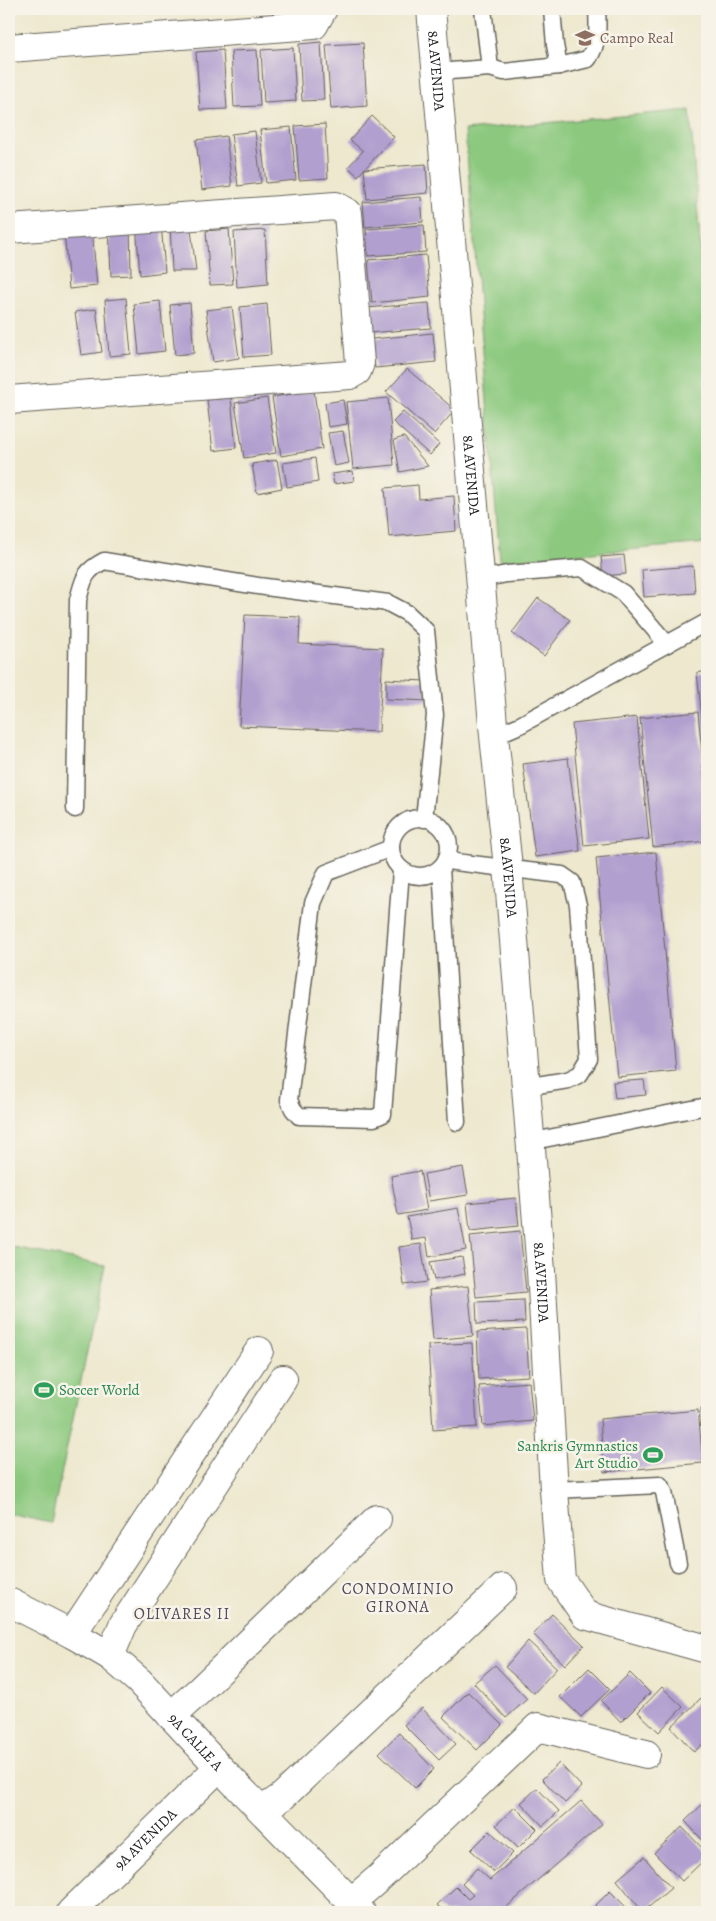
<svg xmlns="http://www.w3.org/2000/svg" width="716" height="1921" font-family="Alegreya,serif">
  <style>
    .green { fill: #8cc97f; stroke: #54724e }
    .building { fill: #b09fcf }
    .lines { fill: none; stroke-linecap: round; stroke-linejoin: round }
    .service-casing { stroke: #65635a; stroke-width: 19 }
    .minor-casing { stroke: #65635a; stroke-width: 30 }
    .service { stroke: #fff; stroke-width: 16 }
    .minor { stroke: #fff; stroke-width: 28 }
    .labels { text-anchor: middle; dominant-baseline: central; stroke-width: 5; stroke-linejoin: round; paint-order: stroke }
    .education-label { font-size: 15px; fill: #785e54; stroke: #f7f3e8; text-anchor: start }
    .street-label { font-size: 15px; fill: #1c1c1c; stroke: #f7f3e8 }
    .leisure-label { font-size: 15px; fill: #27864d; stroke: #f7f3e8; text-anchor: start }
    .neighbourhood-label { font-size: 16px; letter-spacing: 1px; fill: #504a5b; stroke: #f7f3e8 }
  </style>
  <rect width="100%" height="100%" fill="#f7f3e8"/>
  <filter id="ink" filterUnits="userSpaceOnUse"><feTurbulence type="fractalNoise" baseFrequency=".02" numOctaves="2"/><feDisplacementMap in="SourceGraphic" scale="10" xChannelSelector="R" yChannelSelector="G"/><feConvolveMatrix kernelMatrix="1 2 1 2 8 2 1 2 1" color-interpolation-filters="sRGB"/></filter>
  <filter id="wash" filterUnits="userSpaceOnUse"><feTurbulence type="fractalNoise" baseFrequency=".0096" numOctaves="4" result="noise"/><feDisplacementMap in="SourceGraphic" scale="20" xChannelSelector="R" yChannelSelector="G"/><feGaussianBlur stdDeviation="1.12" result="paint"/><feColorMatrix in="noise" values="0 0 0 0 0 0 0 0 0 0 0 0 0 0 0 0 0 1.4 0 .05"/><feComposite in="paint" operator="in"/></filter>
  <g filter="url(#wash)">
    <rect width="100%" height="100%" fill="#ede8ce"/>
    <g class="green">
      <path d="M690,110L707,335V543L500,561L465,130Z"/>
      <path d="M9,1246L105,1266L51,1523L9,1514Z"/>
    </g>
    <g id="blocks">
      <g class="building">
        <path d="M321,42L324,100L302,101L299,44Z"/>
        <path d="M363,43L367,106L331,109L326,45Z"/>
        <path d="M293,48L296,101L264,103L261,50Z"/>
        <path d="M223,50L227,109L200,110L196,52Z"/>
        <path d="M257,50L260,106L234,107L231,51Z"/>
        <path d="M372,116L394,137L358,176L348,167L363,151L350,140Z"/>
        <path d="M325,124L328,178L299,180L295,126Z"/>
        <path d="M291,127L296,180L266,183L260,130Z"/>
        <path d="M255,131L261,183L238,186L231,134Z"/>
        <path d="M226,136L232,186L202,190L196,140Z"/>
        <path d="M426,164L428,193L367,199L364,169Z"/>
        <path d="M421,197L423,222L365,227L363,202Z"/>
        <path d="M190,221L196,271H172L170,222Z"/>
        <path d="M161,223L165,272L140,275L136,224Z"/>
        <path d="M130,224L131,275L111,276L109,225Z"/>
        <path d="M424,225L426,252L368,256L366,229Z"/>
        <path d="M92,228L97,286L69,289L64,230Z"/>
        <path d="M229,229L233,284L210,285L206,231Z"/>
        <path d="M265,230L268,284L237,287L234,232Z"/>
        <path d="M426,255L430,297L372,303L368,260Z"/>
        <path d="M126,298L131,354L109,356L105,300Z"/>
        <path d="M160,301L165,351L139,354L134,304Z"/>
        <path d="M190,303L194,353L175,355L170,305Z"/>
        <path d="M429,303L431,328L368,333L366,308Z"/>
        <path d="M267,304L271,355L244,357L240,307Z"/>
        <path d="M232,307L239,358L213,362L206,310Z"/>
        <path d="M96,309L102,352L81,355L75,312Z"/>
        <path d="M433,333L436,362L375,368L372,339Z"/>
        <path d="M407,369L455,410L434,434L386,392Z"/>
        <path d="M314,391L322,449L281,456L272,397Z"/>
        <path d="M231,398L236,448L213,451L207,400Z"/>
        <path d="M267,398L276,453L244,458L235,403Z"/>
        <path d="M388,398L394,465L353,469L346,402Z"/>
        <path d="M343,400L347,424L328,427L325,403Z"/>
        <path d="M403,412L439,444L430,455L393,422Z"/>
        <path d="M343,431L349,463L334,466L328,433Z"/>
        <path d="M404,437L428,466L400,472L394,440Z"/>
        <path d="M315,458L318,482L287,487L283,463Z"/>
        <path d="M277,460L282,488L257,493L252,464Z"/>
        <path d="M353,471L354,481L334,484L332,474Z"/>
        <path d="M418,485L419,499L454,496L456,531L389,537L385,488Z"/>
        <path d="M624,555L626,574L603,576L601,557Z"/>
        <path d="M693,566L695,593L644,597L642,570Z"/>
        <path d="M538,598L570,620L544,656L512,633Z"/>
        <path d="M245,615L300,617L299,644L383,648L379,732L239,726Z"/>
        <path d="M707,671V755H706L697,673Z"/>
        <path d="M386,679L425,681L427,701L386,699Z"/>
        <path d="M698,712L707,806V841L653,847L640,718Z"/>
        <path d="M637,717L649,839L584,846L572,724Z"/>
        <path d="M568,758L580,851L535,857L523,764Z"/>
        <path d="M656,852L676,1071L617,1077L596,858Z"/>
        <path d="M644,1080L646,1095L615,1098L613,1082Z"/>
        <path d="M463,1167L468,1195L429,1201L424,1174Z"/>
        <path d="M420,1171L427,1210L398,1215L391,1176Z"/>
        <path d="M516,1198L519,1226L470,1231L467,1203Z"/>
        <path d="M458,1208L466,1250L429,1257L426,1238L412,1240L407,1217Z"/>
        <path d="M520,1231L526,1292L476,1297L470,1236Z"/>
        <path d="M421,1244L427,1282L404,1285L399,1247Z"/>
        <path d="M462,1257L465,1274L434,1280L430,1262Z"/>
        <path d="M468,1286L473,1336L433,1340L429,1290Z"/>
        <path d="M524,1300L525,1322L477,1324L476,1302Z"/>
        <path d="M526,1329L529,1376L479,1379L477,1332Z"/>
        <path d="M472,1343L477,1427L433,1430L428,1345Z"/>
        <path d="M529,1382L533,1421L483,1426L479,1386Z"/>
        <path d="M701,1408H707V1488H706Z"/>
        <path d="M698,1410L703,1463L604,1472L600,1419Z"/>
        <path d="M552,1614L584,1645L565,1665L533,1634Z"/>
        <path d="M528,1641L557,1668L534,1693L505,1667Z"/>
        <path d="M495,1665L527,1699L506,1718L474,1683Z"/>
        <path d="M589,1668L610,1689L581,1717L560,1697Z"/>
        <path d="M630,1673L650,1693L621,1722L601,1701Z"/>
        <path d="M662,1687L683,1707L659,1732L638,1712Z"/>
        <path d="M468,1692L502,1725L477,1750L443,1717Z"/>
        <path d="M701,1698L707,1705V1740L694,1752L671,1727Z"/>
        <path d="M422,1708L456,1744L439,1760L404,1725Z"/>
        <path d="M399,1733L434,1769L415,1788L379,1753Z"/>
        <path d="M559,1763L582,1787L565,1803L542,1779Z"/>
        <path d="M537,1788L559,1811L543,1826L521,1803Z"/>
        <path d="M581,1801L602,1824L501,1912H444L437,1905L456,1887L468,1899L473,1895L462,1884L477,1868L490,1880Z"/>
        <path d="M706,1801L707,1802V1845L685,1821Z"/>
        <path d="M515,1807L537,1829L518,1848L496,1825Z"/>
        <path d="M682,1827L707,1853V1857L682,1881L654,1853Z"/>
        <path d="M490,1831L513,1853L494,1872L471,1850Z"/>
        <path d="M644,1857L671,1888L643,1912L617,1880Z"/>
        <path d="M610,1891L631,1912H589Z"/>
      </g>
    </g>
  </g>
  <g filter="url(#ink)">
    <use href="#blocks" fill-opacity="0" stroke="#65635a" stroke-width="1"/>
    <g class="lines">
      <defs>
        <g id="service">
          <path d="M483,9L490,68L504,72L559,66L555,45L552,9"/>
          <path d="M559,66L588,59C599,43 598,27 597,9"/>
          <path d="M437,72L490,68"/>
          <path d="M480,579L507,574L582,568L623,593L667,644"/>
          <path d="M494,736L520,725L707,622"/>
          <path d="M75,809L78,600C84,579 83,572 104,561L258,586L388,603L407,613L426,631L435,715L424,819"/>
          <circle cx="420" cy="847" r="29"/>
          <path d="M391,848L326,873L313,903L289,1100L293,1109L299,1116L374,1118L383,1114L401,870"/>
          <path d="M447,861L562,875L572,882L578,905L589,1059L580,1074L568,1080L525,1087"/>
          <path d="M441,868L457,1122"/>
          <path d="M529,1142L707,1106"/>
          <path d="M554,1490L660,1485L664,1492L678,1563"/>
        </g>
        <g id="minor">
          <path id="s1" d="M431,9L494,736L508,867L541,1271L554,1490L561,1580L585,1615L707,1649"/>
          <path d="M9,48L314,25L323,9"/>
          <path d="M9,229L336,206L348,213L360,363L357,371L350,375L9,400"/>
          <path id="s2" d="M9,1602L72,1634L110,1656L139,1681L219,1767L361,1912"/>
          <path d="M72,1634L259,1351"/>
          <path d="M110,1656L123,1625L283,1379"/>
          <path d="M171,1716L200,1690L377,1519"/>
          <path d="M263,1810L283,1796L503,1588"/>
          <path d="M351,1902L379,1878L538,1727L646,1754"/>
          <path id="s3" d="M71,1912L219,1767"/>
        </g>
      </defs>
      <use href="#service" class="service-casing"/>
      <use href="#minor" class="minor-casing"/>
      <use href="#service" class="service"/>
      <use href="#minor" class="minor"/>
    </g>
  </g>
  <defs>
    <symbol id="school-bare" viewBox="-9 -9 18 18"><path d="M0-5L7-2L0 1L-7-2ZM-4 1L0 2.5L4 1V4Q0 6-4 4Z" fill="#8d6e63" stroke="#f7f3e8" stroke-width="2.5" paint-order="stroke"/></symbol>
    <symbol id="stadium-bare" viewBox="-9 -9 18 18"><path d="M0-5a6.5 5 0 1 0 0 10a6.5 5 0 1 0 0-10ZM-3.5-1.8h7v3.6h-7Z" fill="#2e9e5b" stroke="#f7f3e8" stroke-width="2.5" paint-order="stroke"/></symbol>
  </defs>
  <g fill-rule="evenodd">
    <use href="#school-bare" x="571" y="24" width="28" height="28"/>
    <use href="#stadium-bare" x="30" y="1376" width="28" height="28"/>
    <use href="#stadium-bare" x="639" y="1441" width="28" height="28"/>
  </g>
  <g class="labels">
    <g class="education-label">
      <text x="600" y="38">Campo Real</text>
    </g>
    <g class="street-label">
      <text stroke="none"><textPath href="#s1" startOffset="62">8A AVENIDA</textPath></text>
      <text stroke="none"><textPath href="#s1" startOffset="468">8A AVENIDA</textPath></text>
      <text stroke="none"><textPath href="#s1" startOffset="872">8A AVENIDA</textPath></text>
      <text stroke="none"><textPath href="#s1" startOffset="1278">8A AVENIDA</textPath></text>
      <text stroke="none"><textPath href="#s2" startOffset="236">9A CALLE A</textPath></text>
      <text stroke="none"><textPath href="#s3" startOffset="104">9A AVENIDA</textPath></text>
    </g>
    <g class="leisure-label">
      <text x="59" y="1390">Soccer World</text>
      <text x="638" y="1446" text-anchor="end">Sankris Gymnastics<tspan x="638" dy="17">Art Studio</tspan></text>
    </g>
    <g class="neighbourhood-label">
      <text x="398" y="1589">CONDOMINIO<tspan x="398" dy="18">GIRONA</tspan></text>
      <text x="182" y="1614">OLIVARES II</text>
    </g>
  </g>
  <rect width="716" height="1921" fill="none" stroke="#f7f3e8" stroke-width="30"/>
</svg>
